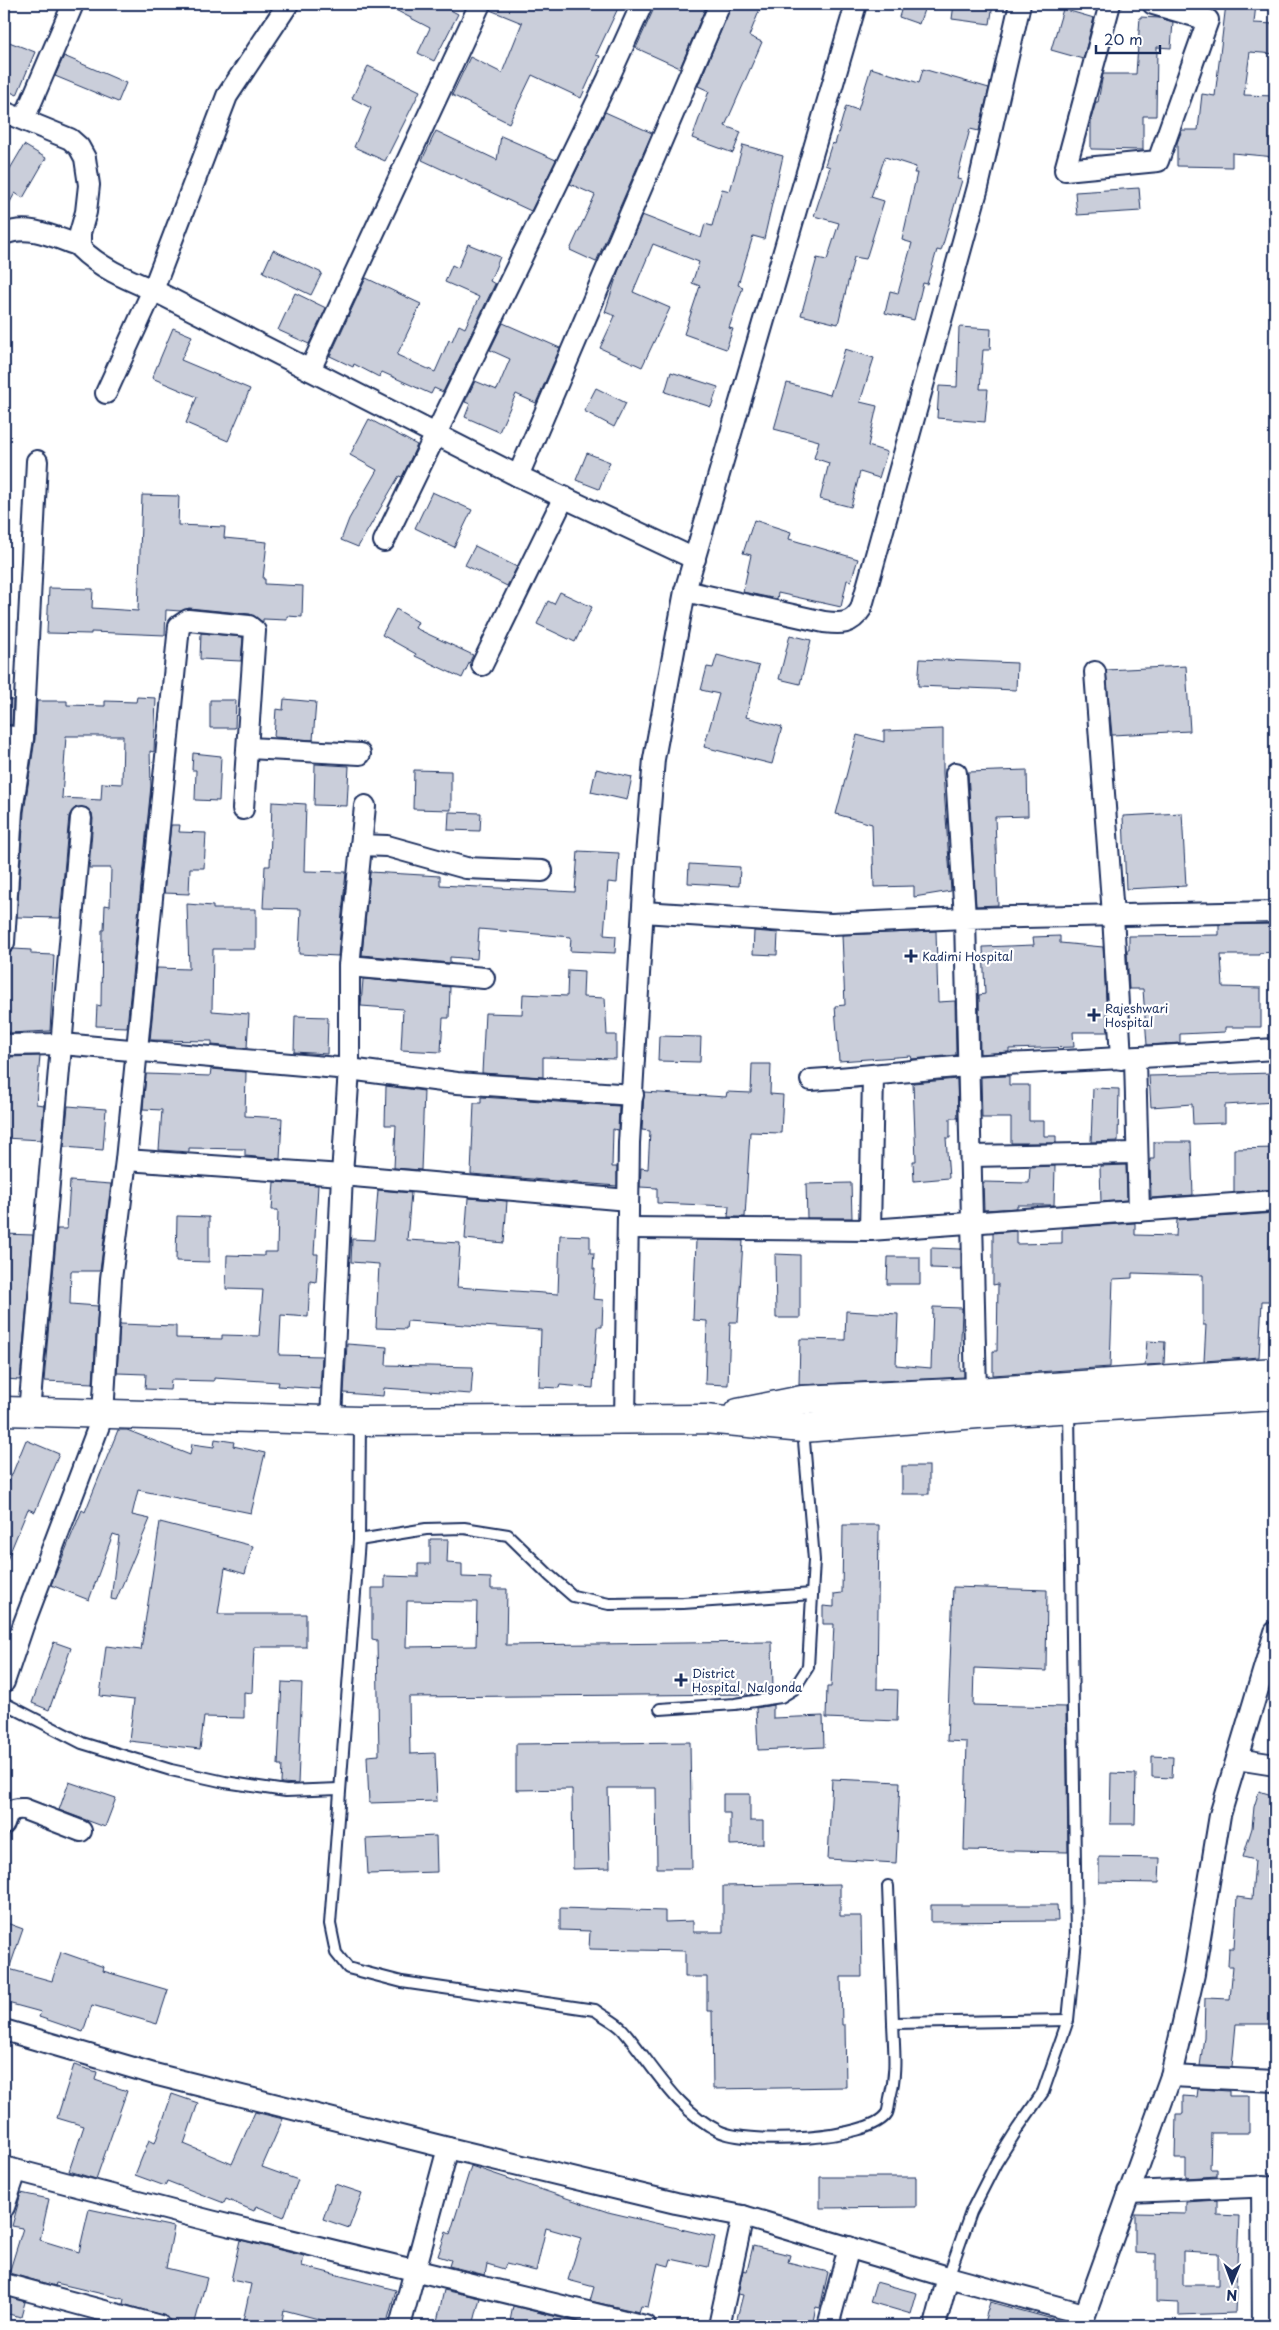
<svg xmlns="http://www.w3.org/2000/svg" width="1279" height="2330" font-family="'Playpen Sans',sans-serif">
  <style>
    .building { fill: #caceda; stroke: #1b2f5e; fill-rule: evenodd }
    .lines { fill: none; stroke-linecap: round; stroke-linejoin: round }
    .lane-casing { stroke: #1b2f5e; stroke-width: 14 }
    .street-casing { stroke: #1b2f5e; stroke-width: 24 }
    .secondary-casing { stroke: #1b2f5e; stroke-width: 31 }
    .lane { stroke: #fff; stroke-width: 10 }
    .street { stroke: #fff; stroke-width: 20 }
    .secondary { stroke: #fff; stroke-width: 28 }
    .poi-dot { fill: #1b2f5e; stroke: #fff; stroke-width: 2 }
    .labels { text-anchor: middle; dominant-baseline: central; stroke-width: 4.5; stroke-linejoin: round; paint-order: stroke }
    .poi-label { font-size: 12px; fill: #1b2f5e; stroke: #fff; text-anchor: start }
  </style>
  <rect width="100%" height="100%" fill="#fff"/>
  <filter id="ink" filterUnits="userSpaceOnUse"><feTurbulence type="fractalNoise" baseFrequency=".02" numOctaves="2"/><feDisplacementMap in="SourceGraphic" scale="10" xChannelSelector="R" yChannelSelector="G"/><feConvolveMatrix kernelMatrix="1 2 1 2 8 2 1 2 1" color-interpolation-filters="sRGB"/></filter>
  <g filter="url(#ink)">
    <g class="building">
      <path d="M384,4H439L458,14L434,61L418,53L430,28Z"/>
      <path d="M492,4H620L596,55L600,56L581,98L532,75L509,123L452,95L470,57L502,73L522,23L490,10Z"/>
      <path d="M656,4H707L680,68L636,48Z"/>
      <path d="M732,4H762L749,36L762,42L725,126L741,132L733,153L692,138L709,91L698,86Z"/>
      <path d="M903,4H926L919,24L899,17Z"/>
      <path d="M954,4H993L990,24L952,19Z"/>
      <path d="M1226,4H1256L1254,23L1275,24V54L1250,52L1244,95L1275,96V157L1232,153V167L1177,166V143L1182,130H1198L1202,94L1215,96Z"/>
      <path d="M1063,9L1094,18L1083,59L1051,50Z"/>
      <path d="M1140,17L1160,18L1173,22L1171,48L1157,47L1156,116H1143V150L1091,149V119L1096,102H1098L1103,74H1136Z"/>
      <path d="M4,40L35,52L17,95L4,89Z"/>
      <path d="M64,56L126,83L118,102L55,76Z"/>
      <path d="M368,66L420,91L385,161L354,147L371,108L352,98Z"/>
      <path d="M871,68L919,83L923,69L989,88L979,131L970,129L957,179L962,180L941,251L937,250L927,284L923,283L914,320L885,313L890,291L898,293L912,243L902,240L917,173H914L916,167L885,157L871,197L884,201L866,259L854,257L838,324L801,315L817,258L827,260L839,223L814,216L830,167L825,165L832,143L835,144L846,106L858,110Z"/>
      <path d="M605,112L652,133L596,262L570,250L595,195L570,184Z"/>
      <path d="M436,131L497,160L501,136L556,160L531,211L422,160Z"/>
      <path d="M24,145L46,158L23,198L15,193L4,213V179Z"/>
      <path d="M743,145L783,156L764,239L753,236L738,285L743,287L729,328L733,329L726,349L684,334L700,286L692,283L699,262L653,244L633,292L670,308L642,367L600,348L615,316L605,312L618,272L642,215L701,238L705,224L712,226L722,189L730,191Z"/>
      <path d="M1139,188L1141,211L1077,215L1075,192Z"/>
      <path d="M468,244L500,257L490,281L495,284L443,392L434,388L431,394L382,372L379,377L354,364L353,367L330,356L366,278L421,304L397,355L435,372L449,340L452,341L459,325L465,328L479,297L445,282L452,265L458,268Z"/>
      <path d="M273,250L322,273L311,295L263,272Z"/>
      <path d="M295,293L326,308L309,344L278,330Z"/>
      <path d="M503,323L560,348L536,403L516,394L499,432L465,417L470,404L465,402L475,381L497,390L510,359L490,350Z"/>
      <path d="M959,327L991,329L990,350H983L980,389H988L985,422L937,418L939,386L957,387Z"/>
      <path d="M173,328L192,336L181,360L250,389L228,441L186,423L197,397L152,378Z"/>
      <path d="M845,349L874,358L860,402L877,406L868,446L887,452L879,478L860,472L851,507L820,499L829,463L814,458L819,441L774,429L787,383L830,395Z"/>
      <path d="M671,372L718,387L711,407L665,392Z"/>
      <path d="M596,388L626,403L614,427L584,411Z"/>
      <path d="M369,419L417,445L402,477L399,476L358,547L341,540L349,519L377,470L350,455Z"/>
      <path d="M587,453L610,462L599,489L576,480Z"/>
      <path d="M432,492L472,510L454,547L415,528Z"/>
      <path d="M142,495L179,496L178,525L225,527L224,538L267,542L263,579H265V584L303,586L302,617L287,616V620L263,619V622L250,614L189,608L181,611L166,610L165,635L91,632V634L47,633L49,588L93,589L92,608L138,611Z"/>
      <path d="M754,520L791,532L789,539L858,559L851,581L847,580L841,607L778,593L777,599L743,592L751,555L743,553Z"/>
      <path d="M475,546L517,567L507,586L465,565Z"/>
      <path d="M560,592L592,607L575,642L537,624L548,601L554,604Z"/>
      <path d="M396,609L418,622L415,628L473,655L462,678L415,656L416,654L382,635Z"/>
      <path d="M201,633L243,637L241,661L200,659Z"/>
      <path d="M790,635L811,640L800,684L779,679Z"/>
      <path d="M717,655L759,666L746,717L782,727L772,764L704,747L719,694L701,690L707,667L713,668Z"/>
      <path d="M920,659L1017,663L1016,690L918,686Z"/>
      <path d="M1186,666L1190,731L1112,735L1106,670Z"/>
      <path d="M137,697L156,698L154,752L150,751L151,786L127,1027L96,1026L97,1005L101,1006L102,930H104L105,905L110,906L111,868H89L93,819L92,813L87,808L76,807L69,816L60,918L17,917L24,812L35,739L37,701H67V705L105,706V701L136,702ZM66,736H123L122,784L102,783L101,800L62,798Z"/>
      <path d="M284,699L316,702L313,740L274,737L276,709L283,710Z"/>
      <path d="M4,700H13L12,725L4,724Z"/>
      <path d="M210,700H236L235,728H210Z"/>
      <path d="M943,729V773L951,891L914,897V886L874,887L872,824L836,814L857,735L884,742V731Z"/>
      <path d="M193,753L221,756L219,801L195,800L196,770H192Z"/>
      <path d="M315,764L349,766L347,806L314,805Z"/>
      <path d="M596,769L632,777L627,800L591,792Z"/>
      <path d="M414,770L451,771V810L413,809Z"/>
      <path d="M1027,770L1028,816L995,817L998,905L976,906L968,772Z"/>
      <path d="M272,802L306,804L304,871L346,872L338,956L299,954L301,909L263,908L265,866H270Z"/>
      <path d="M449,812L481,813L480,831L448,830Z"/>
      <path d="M1182,813L1186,886L1126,889L1123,816Z"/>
      <path d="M171,825H180L179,832L206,833L204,868H190L189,894L164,893Z"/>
      <path d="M578,851L619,853L617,883L608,882L604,935L616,936L615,953L570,951L571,937L479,929L477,959L450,957V963L362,955L370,872L440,876V885L575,892Z"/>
      <path d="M689,864L740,867L739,886L688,883Z"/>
      <path d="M187,904L213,906V909H256V949H213L212,1011L249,1014L247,1048L212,1045V1041L150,1040L157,968L189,969Z"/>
      <path d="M1275,924V952L1259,953V955H1221L1223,987L1261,988V1027H1225V1032L1180,1034V1043L1147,1045L1143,989H1129L1127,950H1129V936L1219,935V925Z"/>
      <path d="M754,931L778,933L777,955L753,954Z"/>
      <path d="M936,931L938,1002L955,1001L956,1055L912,1059L911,1056L839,1061L835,1006L845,1005L842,935Z"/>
      <path d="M1060,936V943L1103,947L1108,1032H1073L1074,1047L1009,1049V1052L980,1054L979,995L985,994L983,947L1034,945L1033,937Z"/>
      <path d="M14,949L31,950V954L54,955L50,1031L9,1033V1031H4L7,954Z"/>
      <path d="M568,970L584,971L583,997L605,998L607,1035H616V1059L543,1057V1077L482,1073L485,1013L522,1014L523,994L567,996Z"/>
      <path d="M363,979L450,987L449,1018H443L441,1052L401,1050L403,1009L361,1006Z"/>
      <path d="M295,1016L328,1017L327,1054L294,1052Z"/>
      <path d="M659,1036L701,1037L700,1062L658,1061Z"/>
      <path d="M40,1056L36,1104L44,1105L41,1140L4,1138L7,1057Z"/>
      <path d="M752,1064H771L770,1094L783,1095L781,1133L750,1132L745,1217H728L729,1206L657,1203V1188L640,1187L641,1168L648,1169L650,1131L642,1130L644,1092L726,1097L727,1092L751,1093Z"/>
      <path d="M211,1069L246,1072L245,1116L282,1118L280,1159L245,1156V1149L189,1148V1152L159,1150L162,1110L143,1109L146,1074L210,1076Z"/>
      <path d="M1275,1073V1102L1225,1105V1123L1193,1124L1192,1104L1151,1107L1149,1076Z"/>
      <path d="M1009,1076V1085H1029V1121H1044V1136H1056V1143H1011V1118H982L981,1077Z"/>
      <path d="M957,1079L958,1118H950V1138H946L949,1178L914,1181L913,1161H916L913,1083Z"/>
      <path d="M386,1086L424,1091L421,1170L394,1168L396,1125H385Z"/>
      <path d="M1093,1088L1119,1089L1118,1141L1091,1142Z"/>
      <path d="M481,1097L619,1106L618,1130L613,1129L612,1167H617V1186L471,1174L474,1103H481Z"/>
      <path d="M68,1106L106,1109L103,1150L64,1147Z"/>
      <path d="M1154,1142H1191L1193,1195L1151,1198L1150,1159H1154Z"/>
      <path d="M1275,1148V1189L1234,1192V1149Z"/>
      <path d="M1126,1165L1127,1200L1101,1202L1100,1166Z"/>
      <path d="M1055,1166L1054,1205H1017V1208L984,1210L983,1182L1029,1183L1030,1167Z"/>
      <path d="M70,1181L111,1184L100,1271H71L70,1304L98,1306L93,1383L44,1381L57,1229H67Z"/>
      <path d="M274,1182L318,1185L314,1254H318L316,1282L310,1281L308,1317L281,1315L279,1355L322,1356L320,1389L278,1386L279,1382L214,1378V1381L171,1380L170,1390L145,1389L146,1374L117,1373L120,1324L176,1326V1338L222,1339V1335L259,1336L263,1290L226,1289L227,1255L264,1256V1252H277L278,1210H272Z"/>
      <path d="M851,1183L852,1218H807L806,1184Z"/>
      <path d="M378,1190L411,1193L407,1240L460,1243L457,1287L558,1294L560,1235L590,1236V1253H594L593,1269H595L593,1299L603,1300L602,1327H597L593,1388L560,1385L559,1388L539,1387L541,1330L407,1321L406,1329L376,1328L379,1264L351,1262L352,1239L374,1240Z"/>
      <path d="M468,1198L507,1201L504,1243L465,1239Z"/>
      <path d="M1275,1213V1301H1262L1259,1357L1204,1361L1206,1325H1203V1275L1132,1273V1278L1113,1279L1110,1367L993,1375V1351H997L998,1284L993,1285V1233L1016,1231V1244L1062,1243V1228L1135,1223V1235L1176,1236L1177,1220Z"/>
      <path d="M177,1216L209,1217V1262L176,1261Z"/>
      <path d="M4,1234L33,1235L20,1380L4,1379Z"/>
      <path d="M696,1240L743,1241L738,1322H730L728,1385L705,1384L707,1321L693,1320Z"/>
      <path d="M931,1248L961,1249V1269L931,1268Z"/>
      <path d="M775,1254L800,1255V1318H776Z"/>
      <path d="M888,1257H920V1284H887Z"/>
      <path d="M933,1307L962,1308L960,1370H964V1377L799,1385L800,1339L845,1340L846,1311L898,1314L896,1365L931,1368Z"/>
      <path d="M1147,1341L1165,1342L1164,1364L1145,1365Z"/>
      <path d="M347,1344L387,1347L386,1365L473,1367L471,1394L384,1388L383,1396L344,1393Z"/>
      <path d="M118,1430H127L190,1455L192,1444L214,1447L215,1439L234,1442L233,1446L265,1453L251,1513L138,1490L132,1515L150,1519L116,1600L111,1599L119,1536L113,1534L89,1600L51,1585L82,1510L85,1512Z"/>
      <path d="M26,1440L59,1454L35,1512L28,1509L4,1567V1494Z"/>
      <rect x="902" y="1466" width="27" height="28"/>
      <path d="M160,1522L253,1546L245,1574L225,1568L218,1614H306V1647H254L252,1693L244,1692V1718L204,1717L200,1749L129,1741L134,1700L100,1696L106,1646L141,1650Z"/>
      <path d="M843,1525H879L877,1689L898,1690L897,1721L826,1718L827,1687H831L834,1624H823V1606L834,1607V1594L842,1593Z"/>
      <path d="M430,1539H448L447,1563L462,1564V1577L491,1578V1589H507L506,1645L772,1642L773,1691L755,1694L409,1697L410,1754L435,1753L437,1801L369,1803L367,1756L379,1755L377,1640L372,1639V1588H385V1576L418,1577V1564H430ZM407,1601L477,1602L476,1646L406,1647Z"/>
      <path d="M953,1587L1047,1590L1046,1671L974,1668L973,1705L1066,1707L1068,1852L964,1850L967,1742L947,1741Z"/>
      <path d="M54,1642L71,1648L49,1710L32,1703Z"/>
      <path d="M282,1682L302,1683L298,1784L281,1783L282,1765H278Z"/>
      <path d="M773,1705V1718L823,1716L824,1747L758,1750L756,1708Z"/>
      <path d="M690,1742L692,1868H657L656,1788H608L610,1868L573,1869L572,1789L516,1790V1744Z"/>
      <path d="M1152,1756L1173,1757L1172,1778L1152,1777Z"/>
      <path d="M1111,1773L1136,1774L1135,1824H1110Z"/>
      <path d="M832,1779L900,1782L896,1863L828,1859Z"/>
      <path d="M69,1782L116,1798L105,1827L59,1810Z"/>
      <path d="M1259,1791L1275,1796V1996H1271V2024H1236L1232,2067L1200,2066L1204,2037L1205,1998L1230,1999L1233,1966H1228L1229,1948H1234L1237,1897L1252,1899L1255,1860L1243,1857L1252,1828L1254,1807Z"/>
      <path d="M723,1794H750V1821H763V1844L730,1845V1813H723Z"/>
      <path d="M436,1836L437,1872L368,1874L366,1839Z"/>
      <path d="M1099,1857L1160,1858L1159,1883L1099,1882Z"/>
      <path d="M840,1884V1916H861L862,1977H841L842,2025H845L846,2087L713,2089L712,2011H707V1977H685V1951L589,1949L590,1931L560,1930V1908L665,1911V1922L693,1921V1932H723V1886Z"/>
      <path d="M931,1905H1057L1058,1921L931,1922Z"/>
      <path d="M4,1922L23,1929L9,1969L52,1981L61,1952L104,1967L103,1971L168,1990L157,2024L92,2005L83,2032L39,2017L41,2012L4,2002Z"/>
      <path d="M74,2065L97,2072L95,2080L127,2091L96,2179L69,2171L84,2126L57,2118Z"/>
      <path d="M1198,2089L1229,2091V2096H1249V2133H1211L1210,2169H1217V2176L1186,2178V2159H1175L1176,2114H1183V2096L1197,2097Z"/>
      <path d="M172,2094L198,2103L184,2144L232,2164L255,2112L283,2119L262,2167L298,2180L284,2217L256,2206L254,2211L226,2199L224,2203L167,2181L165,2186L135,2175L149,2140L155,2143Z"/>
      <path d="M471,2166L608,2212L715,2237L708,2267L671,2259L669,2266L658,2263L648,2307L641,2306L639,2312L590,2301L594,2287L568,2280L581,2238L546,2228L536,2271L506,2264L504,2269L487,2264L485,2275L449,2266L451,2260L438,2256L446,2232L450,2234Z"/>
      <path d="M820,2177H916V2207L820,2208Z"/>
      <path d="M335,2184L362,2193L349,2228L323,2219Z"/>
      <path d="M21,2193L49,2199L40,2240L79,2252L89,2209L174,2227L166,2268L207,2278L194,2326H172L168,2317L123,2304L124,2299L56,2283L55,2286L9,2273L23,2228L12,2226Z"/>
      <path d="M1217,2200V2215L1239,2216L1235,2313L1179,2315V2303L1156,2302V2254L1135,2253V2213L1186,2214V2202ZM1183,2251L1218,2253V2285H1183Z"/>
      <path d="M240,2240L304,2256L302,2266L396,2290L386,2326H345L284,2310L281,2326H242L251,2284L231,2280Z"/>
      <path d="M753,2246L790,2255L788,2262L828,2272L820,2308L816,2307L812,2326H735L743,2295L738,2294L743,2270L747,2271Z"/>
      <path d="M876,2282L917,2293L911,2314L870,2302Z"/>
      <path d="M444,2290L480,2298L473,2326H436Z"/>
      <path d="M4,2296L25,2302L21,2317L4,2313Z"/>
      <path d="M990,2302L1060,2321L1059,2326H983Z"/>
      <path d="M513,2306L577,2322L576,2326H509Z"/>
    </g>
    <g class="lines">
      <defs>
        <g id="lane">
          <path d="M360,1421L359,1540L330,1924L336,1953L348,1968L402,1982L595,2010C604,2017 616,2022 623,2030C653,2065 676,2110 719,2131C747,2145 870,2141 887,2113C889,2109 889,2102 890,2098C897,2071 894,2050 893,2023L1068,2020"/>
          <path d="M359,1540L426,1529L464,1528L508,1535L550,1576L573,1596L609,1604L683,1603L812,1594"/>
          <path d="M4,1703L82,1743L171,1770L225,1782L286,1791L339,1789"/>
          <path d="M660,1709L735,1704L781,1697L794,1689L808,1667L814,1560L803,1429"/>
          <path d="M888,1886L893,2023"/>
          <path d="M948,2277L971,2212L996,2163L1018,2128L1043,2092L1068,2020L1076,1940L1069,1410"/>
        </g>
        <g id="street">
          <path d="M1110,4L1065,170L1158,161L1208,20L1153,4"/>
          <path d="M4,112L70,139L79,147L85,158L89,185L86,212L80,233V248C100,268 127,279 153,290L518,476L695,559"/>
          <path d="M24,119L73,4"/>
          <path d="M4,234C29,223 56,238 80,246"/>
          <path d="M310,370L480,4"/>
          <path d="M106,393L153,290L227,96L288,4"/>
          <path d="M518,476L720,4"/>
          <path d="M384,541L608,79L642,4"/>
          <path d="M685,591L824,622C841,624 851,625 861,609L978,187L1020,4"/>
          <path d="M482,665L564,497"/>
          <path d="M1095,672L1113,915L1121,1059"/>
          <path d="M4,736L23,738"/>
          <path d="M249,748L360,754"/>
          <path d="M361,845L387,846L466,868L542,871"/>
          <path d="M643,912L831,924L965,918L956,773"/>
          <path d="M4,943L12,811L23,738L37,461"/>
          <path d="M349,966L484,978"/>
          <path d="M4,1045L62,1044L349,1069L457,1083L633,1095"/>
          <path d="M1135,1059L1139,1211"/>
          <path d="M811,1080C865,1077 918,1069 971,1066C1072,1060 1174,1056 1275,1049"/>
          <path d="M971,1156L1137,1153"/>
          <path d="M126,1160L342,1175L628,1200"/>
          <path d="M629,1228L870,1230L1275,1201"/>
          <path d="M870,1230L873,1076"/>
          <path d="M976,1392L965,918L1275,912"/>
          <path d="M29,1412L81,818"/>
          <path d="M331,1420L342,1175L349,1069V966L365,806"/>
          <path d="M625,1421L629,1143L646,856L654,759L685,591L856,4"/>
          <path d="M4,1682L23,1626L103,1415L111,1279L126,1160L179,626L188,620L249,626L255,631L243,809"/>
          <path d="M1237,1759L1275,1765"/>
          <path d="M4,1824C8,1812 11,1808 24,1809L81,1831"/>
          <path d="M4,2030L154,2074L448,2148L676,2203L743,2216L948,2277L1084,2314"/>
          <path d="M1171,2076L1275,2081"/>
          <path d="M4,2167L211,2221L645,2326"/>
          <path d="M1262,2186L1263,2326"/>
          <path d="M1128,2192L1275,2186"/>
          <path d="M4,2207L16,2171"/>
          <path d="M4,2284L160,2326"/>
          <path d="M400,2326L448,2148"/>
          <path d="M719,2326L743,2216"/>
          <path d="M828,2326L849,2247"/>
          <path d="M935,2326L948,2277"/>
          <path d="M1081,2326L1171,2076L1194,1974L1220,1815L1275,1632"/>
        </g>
        <g id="secondary">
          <path d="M4,1411L360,1421L705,1419L803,1428L978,1414L1275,1396"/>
          <path d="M738,1413L802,1400L976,1392L1275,1372"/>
        </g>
      </defs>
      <use href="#lane" class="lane-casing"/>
      <use href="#street" class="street-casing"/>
      <use href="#secondary" class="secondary-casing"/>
      <use href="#lane" class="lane"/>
      <use href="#street" class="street"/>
      <use href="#secondary" class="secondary"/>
    </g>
  </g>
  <g class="poi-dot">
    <path d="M908.5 948.5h5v5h5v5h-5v5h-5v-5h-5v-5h5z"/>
    <path d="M1091.5 1007.5h5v5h5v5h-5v5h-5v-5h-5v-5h5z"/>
    <path d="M678.5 1672.5h5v5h5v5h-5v5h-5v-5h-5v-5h5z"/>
  </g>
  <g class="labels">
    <g class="poi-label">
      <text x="922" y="956">Kadimi Hospital</text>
      <text x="1105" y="1008">Rajeshwari<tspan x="1105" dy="14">Hospital</tspan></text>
      <text x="692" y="1673">District<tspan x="692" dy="14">Hospital, Nalgonda</tspan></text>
    </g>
  </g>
  <rect width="1279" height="2330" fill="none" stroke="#fff" stroke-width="20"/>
  <rect x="10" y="10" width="1259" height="2310" fill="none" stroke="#1b2f5e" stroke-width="2" filter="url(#ink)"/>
  <g transform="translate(1232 2282) rotate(181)" stroke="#ffffff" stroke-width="4" paint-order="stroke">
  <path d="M0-4L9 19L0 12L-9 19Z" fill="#1b2f5e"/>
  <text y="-8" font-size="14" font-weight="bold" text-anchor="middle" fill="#1b2f5e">N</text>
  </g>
  <path d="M1096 45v8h64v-8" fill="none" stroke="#1b2f5e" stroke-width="2.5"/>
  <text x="1104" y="45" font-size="15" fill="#1b2f5e" stroke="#ffffff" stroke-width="4" paint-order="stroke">20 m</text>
</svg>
